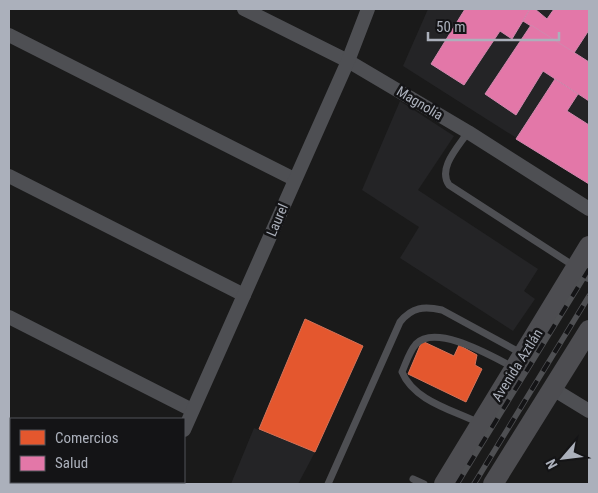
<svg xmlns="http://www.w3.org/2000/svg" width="598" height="493" font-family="'Roboto Condensed',sans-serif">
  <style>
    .built { fill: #242426 }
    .shops { fill: #e4572e; stroke: #d37258 }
    .health { fill: #e377a8; stroke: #d288ae }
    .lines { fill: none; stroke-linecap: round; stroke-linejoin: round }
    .lane { stroke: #4e4f53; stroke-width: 7 }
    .street { stroke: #4e4f53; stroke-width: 14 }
    .secondary { stroke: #4d4d51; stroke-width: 20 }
    .rail-casing { stroke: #4e4f52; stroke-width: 5.5 }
    .rail { stroke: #141416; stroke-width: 4; stroke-dasharray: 11; stroke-linecap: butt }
    .labels { text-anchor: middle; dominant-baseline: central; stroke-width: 5; stroke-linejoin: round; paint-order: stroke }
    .street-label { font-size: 14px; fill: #abb0bb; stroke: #141416 }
  </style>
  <rect width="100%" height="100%" fill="#1a1a1a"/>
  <g class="built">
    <path d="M428,9H589V184L403,66Z"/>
    <path d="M400,101L454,136L418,190L538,269L524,291L535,299L513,331L400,258L419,227L362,190Z"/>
    <path d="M254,428L315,452L298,484H231Z"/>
  </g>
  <g class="shops">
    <path d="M305,319L363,346L315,452L259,429Z"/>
    <path d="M422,341L454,356L459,345L477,355L475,365L482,369L466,402L408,374Z"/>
  </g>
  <g class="health">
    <path d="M465,9H530L512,39L500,31L464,85L431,64Z"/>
    <path d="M530,9H535L547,19L554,9H589V30L574,53L523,21Z"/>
    <path d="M531,25L589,62V101L543,71L516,115L485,94Z"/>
    <path d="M555,79L578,94L567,111L589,125V184L516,139Z"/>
  </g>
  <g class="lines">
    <g class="lane">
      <path d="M468,132C459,146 437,168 449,185L574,266"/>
      <path d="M479,423C453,410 414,401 402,372C406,363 409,352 416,344C436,323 493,357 513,367"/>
      <path d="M413,479L424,484"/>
      <path d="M328,484L400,322C412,307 424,306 442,310L521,353"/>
    </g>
    <g class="street">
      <path d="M244,9L348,61L468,132L589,209"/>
      <path d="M9,35L294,179"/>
      <path d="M9,176L244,295"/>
      <path d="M576,267L589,275"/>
      <path d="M9,317L192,410"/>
      <path d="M553,389L589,411"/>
      <path d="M184,430L348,61L368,9"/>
      <path d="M9,464L11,465"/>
      <path d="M40,482L44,484"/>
      <path d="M161,484L162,482"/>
    </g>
    <g class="secondary">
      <path d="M444,484L589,246"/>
      <path d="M493,484L589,330"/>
    </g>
    <defs>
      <g id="rail">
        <path d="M457,484L589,269"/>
        <path d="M474,484L589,296"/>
      </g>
    </defs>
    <use href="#rail" class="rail-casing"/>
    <use href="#rail" class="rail"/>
  </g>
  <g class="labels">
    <g class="street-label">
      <text transform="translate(420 103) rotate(31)">Magnolia</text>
      <text transform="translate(277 220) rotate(-67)">Laurel</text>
      <text transform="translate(517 365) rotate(-58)">Avenida Aztlán</text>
    </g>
  </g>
  <rect width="598" height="493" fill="none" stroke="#abb0bb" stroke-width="20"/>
  <rect x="10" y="418" width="175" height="65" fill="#141416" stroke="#505258"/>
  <rect x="20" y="430" width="25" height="15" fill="#e4572e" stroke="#505258"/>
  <text x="55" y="443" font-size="15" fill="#abb0bb">Comercios</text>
  <rect x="20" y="456" width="25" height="15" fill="#e377a8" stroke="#505258"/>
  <text x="55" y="468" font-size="15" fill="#abb0bb">Salud</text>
  <g transform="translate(563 458) rotate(242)" stroke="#141416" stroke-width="4" paint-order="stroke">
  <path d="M0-4L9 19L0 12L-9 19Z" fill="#abb0bb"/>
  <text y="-8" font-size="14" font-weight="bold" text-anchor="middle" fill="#abb0bb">N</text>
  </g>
  <path d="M428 32v8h131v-8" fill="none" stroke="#abb0bb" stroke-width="2.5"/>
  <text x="436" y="32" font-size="15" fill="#abb0bb" stroke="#141416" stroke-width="4" paint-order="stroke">50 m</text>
</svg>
